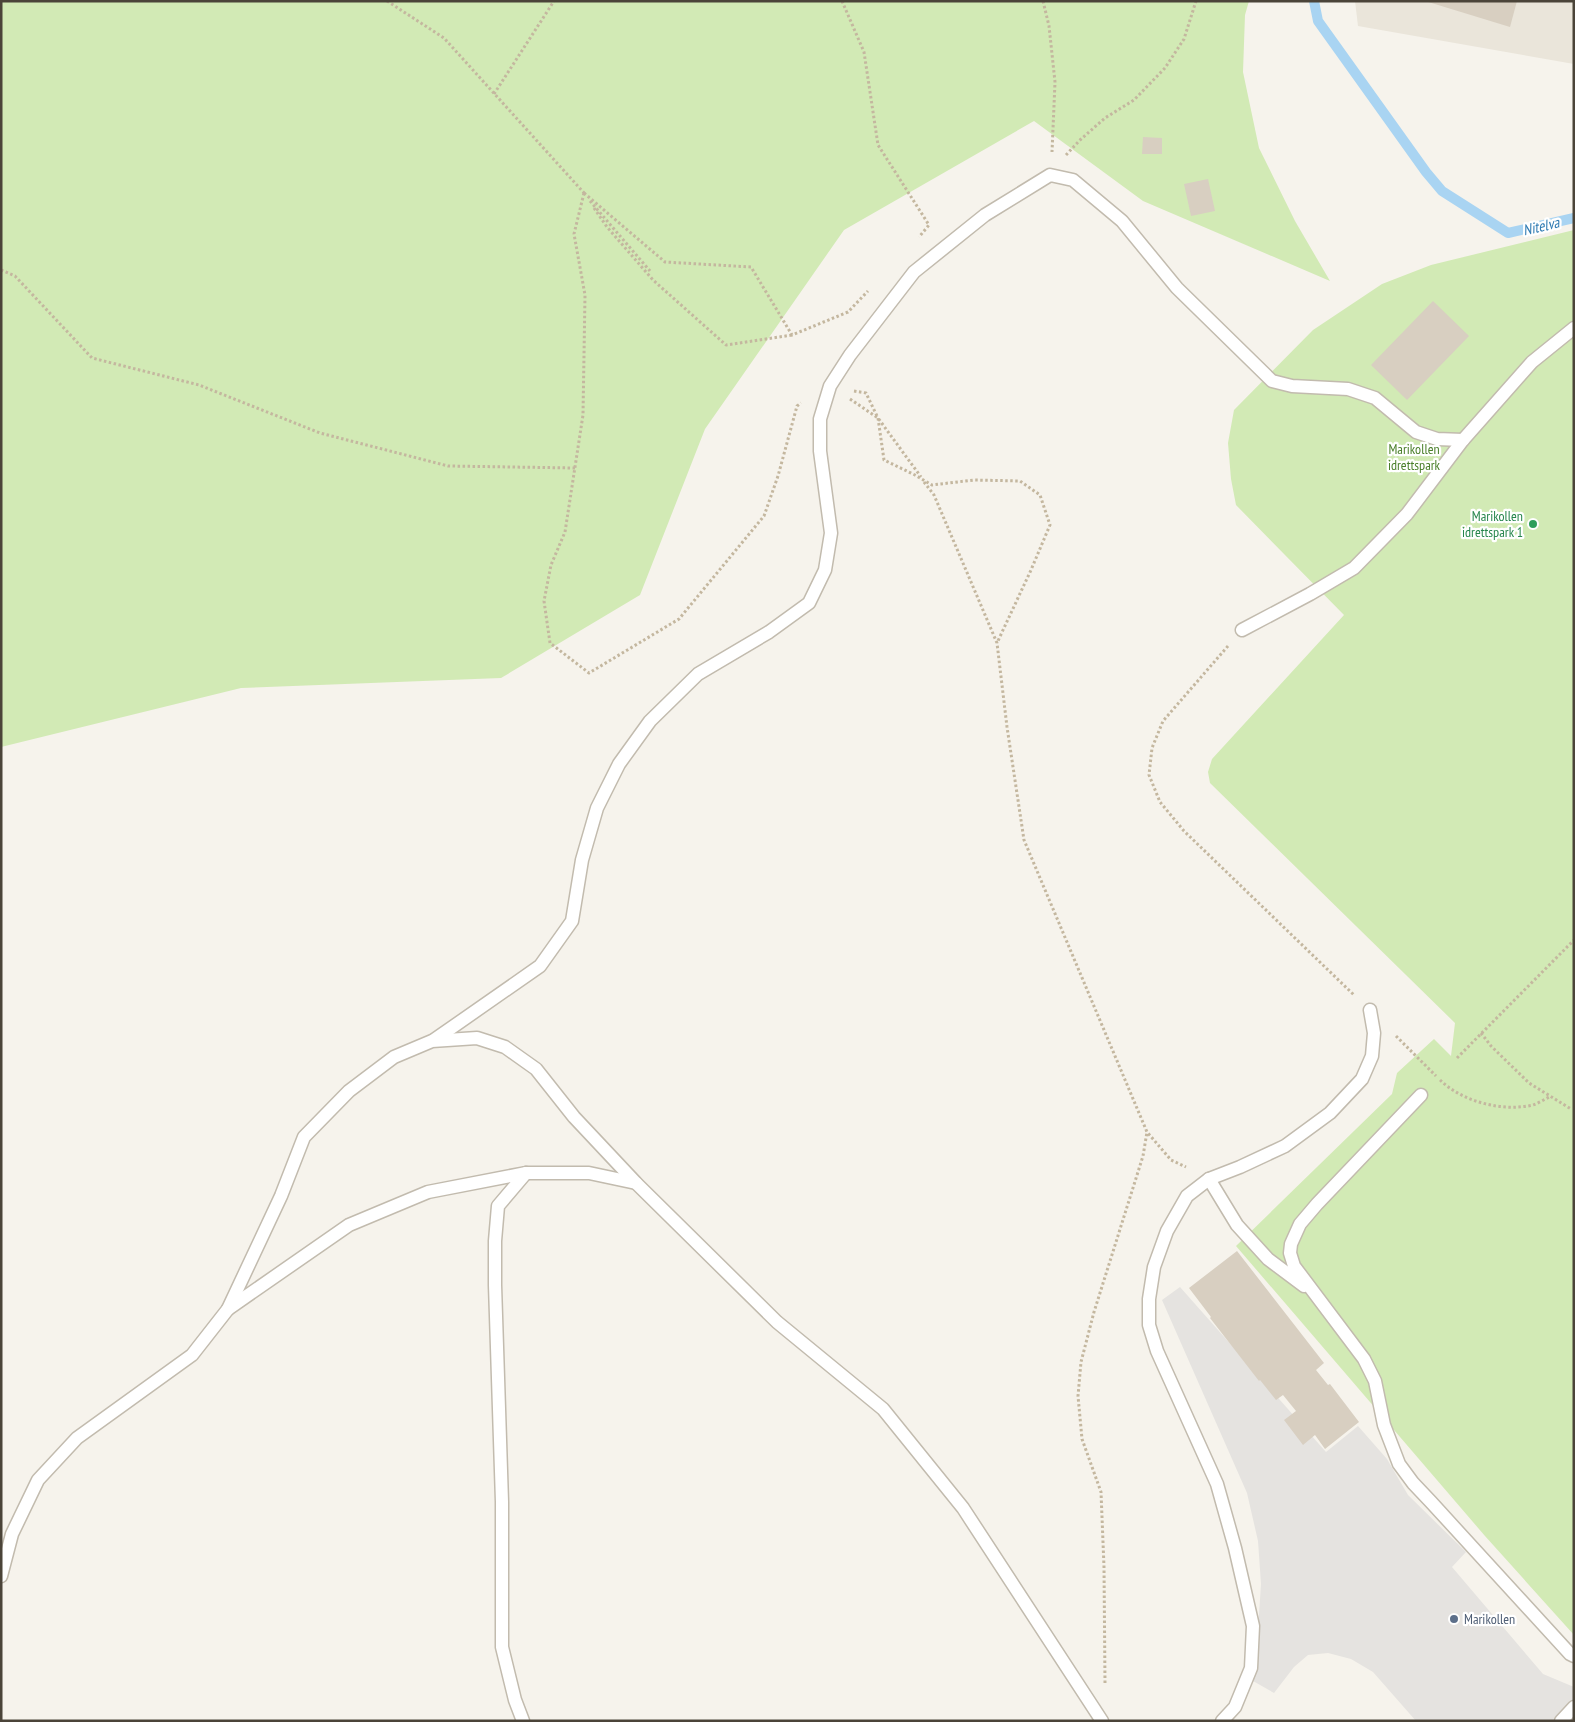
<svg xmlns="http://www.w3.org/2000/svg" width="1575" height="1722" font-family="'PT Sans Narrow',sans-serif">
  <style>
    .residential { fill: #eae5da }
    .green { fill: #d2eab5 }
    .parking { fill: #e5e3e0 }
    .lines { fill: none; stroke-linecap: round; stroke-linejoin: round }
    .stream { stroke: #a9d4f2; stroke-width: 10 }
    .building { fill: #d8cfc1 }
    .service-casing { stroke: #c2bbae; stroke-width: 15 }
    .path { stroke: #c4b79f; stroke-width: 3; stroke-dasharray: 2.5 2.5; stroke-linecap: butt }
    .service { stroke: #fff; stroke-width: 12 }
    .leisure-dot { fill: #2e9e5b; stroke: #fff; stroke-width: 2 }
    .service-dot { fill: #5c6f8a; stroke: #fff; stroke-width: 2 }
    .labels { text-anchor: middle; dominant-baseline: central; stroke-width: 4.5; stroke-linejoin: round; paint-order: stroke }
    .park-label { font-size: 14px; fill: #4a7f2a; stroke: #fff }
    .leisure-label { font-size: 14px; fill: #27864d; stroke: #fff; text-anchor: end }
    .service-label { font-size: 14px; fill: #4e5e75; stroke: #fff; text-anchor: start }
    .water-label { font-size: 15px; font-style: italic; fill: #2e7ab2; stroke: #fff }
  </style>
  <rect width="100%" height="100%" fill="#f6f3ec"/>
  <path class="residential" d="M1355,1H1574V64L1358,26Z"/>
  <g class="green">
    <path d="M1,1H1249L1245,15L1243,72L1259,148L1295,221L1330,281L1143,201L1034,121L844,230L705,429L640,595L501,678L241,688L1,747Z"/>
    <path d="M1574,230V1635L1485,1536L1236,1246L1392,1094L1397,1073L1434,1039L1451,1056L1455,1023L1210,783L1208,772L1212,759L1344,615L1236,505L1231,479L1228,443L1234,410L1313,330L1382,284L1431,265Z"/>
  </g>
  <path class="parking" d="M1180,1287L1326,1452L1358,1426L1387,1459L1408,1495L1466,1552L1452,1567L1543,1674L1574,1687V1721H1416L1373,1672L1351,1659L1328,1653L1308,1655L1294,1667L1274,1693L1246,1677L1258,1630L1261,1584L1258,1541L1247,1493L1162,1300Z"/>
  <g class="lines">
    <path class="stream" d="M1314,1L1318,21L1426,172L1442,191L1508,233L1574,218"/>
  </g>
  <g class="building">
    <path d="M1425,1H1517L1510,27Z"/>
    <path d="M1143,137L1162,138V154H1142Z"/>
    <path d="M1208,179L1215,211L1191,216L1184,184Z"/>
    <path d="M1433,301L1469,336L1407,400L1371,365Z"/>
    <path d="M1237,1251L1324,1363L1316,1370L1328,1385L1330,1384L1359,1422L1325,1449L1315,1435L1303,1445L1284,1420L1296,1411L1283,1395L1276,1400L1260,1380L1259,1381L1210,1318L1211,1317L1189,1288Z"/>
  </g>
  <g class="lines">
    <defs>
      <g id="service">
        <path d="M1242,630L1310,594L1354,568L1407,514L1463,440L1532,362L1574,328"/>
        <path d="M434,1040L540,966L572,921L582,860L597,808L619,764L650,721L698,674L769,632L809,603L825,570L831,533L820,451V419L830,386L850,355L914,272L985,215L1050,175L1073,180L1122,221L1177,288L1272,381L1292,386L1348,389L1375,398L1416,432L1437,439L1463,440"/>
        <path d="M1421,1095L1317,1204L1300,1224L1291,1244L1290,1253L1294,1266L1364,1359L1375,1381L1384,1425L1399,1464L1413,1483L1431,1502L1570,1654L1574,1656"/>
        <path d="M1209,1179L1237,1225L1268,1259L1304,1286"/>
        <path d="M228,1309L349,1225L428,1192L526,1173H589L636,1183"/>
        <path d="M1,1576L12,1534L38,1480L77,1438L192,1355L228,1309L281,1196L304,1137L349,1091L394,1057L432,1041L477,1038L505,1047L536,1069L574,1117L636,1183L777,1322L883,1409L963,1508L1102,1721"/>
        <path d="M523,1721L515,1700L502,1647V1502L495,1285V1241L498,1206L526,1173"/>
        <path d="M1222,1721L1235,1707L1251,1668L1253,1626L1235,1548L1217,1484L1157,1351L1149,1325V1299L1154,1267L1167,1231L1187,1196L1209,1179L1240,1167L1285,1146L1330,1113L1362,1079L1372,1056L1374,1033L1370,1010"/>
        <path d="M1561,1721L1574,1707"/>
      </g>
    </defs>
    <use href="#service" class="service-casing"/>
    <g class="path">
      <path d="M387,1L444,38L585,194"/>
      <path d="M842,1L864,52L878,145L929,225L919,237"/>
      <path d="M1043,1L1049,26L1055,82L1052,152"/>
      <path d="M494,94L554,1"/>
      <path d="M1066,155L1080,140L1105,118L1134,100L1165,68L1184,39L1196,1"/>
      <path d="M584,193L574,234L585,295L583,415L565,532L551,565L544,601L550,643L589,673L679,619L764,516L778,476L797,406L801,403"/>
      <path d="M584,193L665,262L751,267L792,335L848,312L868,291"/>
      <path d="M590,201L650,271"/>
      <path d="M594,208L607,227L653,280L726,345L792,335"/>
      <path d="M1,270L15,276L92,358L199,385L320,433L448,466L575,468"/>
      <path d="M854,391L866,393L878,418L884,460L915,475L932,485L974,480L1020,481L1040,495L1050,525L1031,570L997,643"/>
      <path d="M850,399L878,418L921,477"/>
      <path d="M924,482L934,495L997,643L1007,727L1024,840L1147,1132L1171,1160L1186,1167"/>
      <path d="M1228,646L1163,721L1152,748L1149,775L1160,802L1184,831L1354,995"/>
      <path d="M1481,1033L1491,1046L1529,1083L1571,1109"/>
      <path d="M1396,1036L1436,1076"/>
      <path d="M1457,1058L1574,940"/>
      <path d="M1440,1080C1463,1102 1502,1112 1533,1105C1539,1103 1545,1099 1551,1096"/>
      <path d="M1105,1683L1104,1567L1101,1492L1082,1439L1078,1396L1081,1362L1094,1312L1143,1156L1147,1132"/>
    </g>
    <use href="#service" class="service"/>
  </g>
  <circle class="leisure-dot" cx="1533" cy="524" r="5"/>
  <circle class="service-dot" cx="1454" cy="1619" r="5"/>
  <g class="labels">
    <g class="park-label">
      <text x="1414" y="449">Marikollen<tspan x="1414" dy="16">idrettspark</tspan></text>
    </g>
    <g class="leisure-label">
      <text x="1523" y="516">Marikollen<tspan x="1523" dy="16">idrettspark 1</tspan></text>
    </g>
    <g class="service-label">
      <text x="1464" y="1619">Marikollen</text>
    </g>
    <g class="water-label">
      <text transform="translate(1541 226) rotate(-13)">Nitelva</text>
    </g>
  </g>
  <rect width="1575" height="1722" fill="none" stroke="#4b4439" stroke-width="5"/>
</svg>
